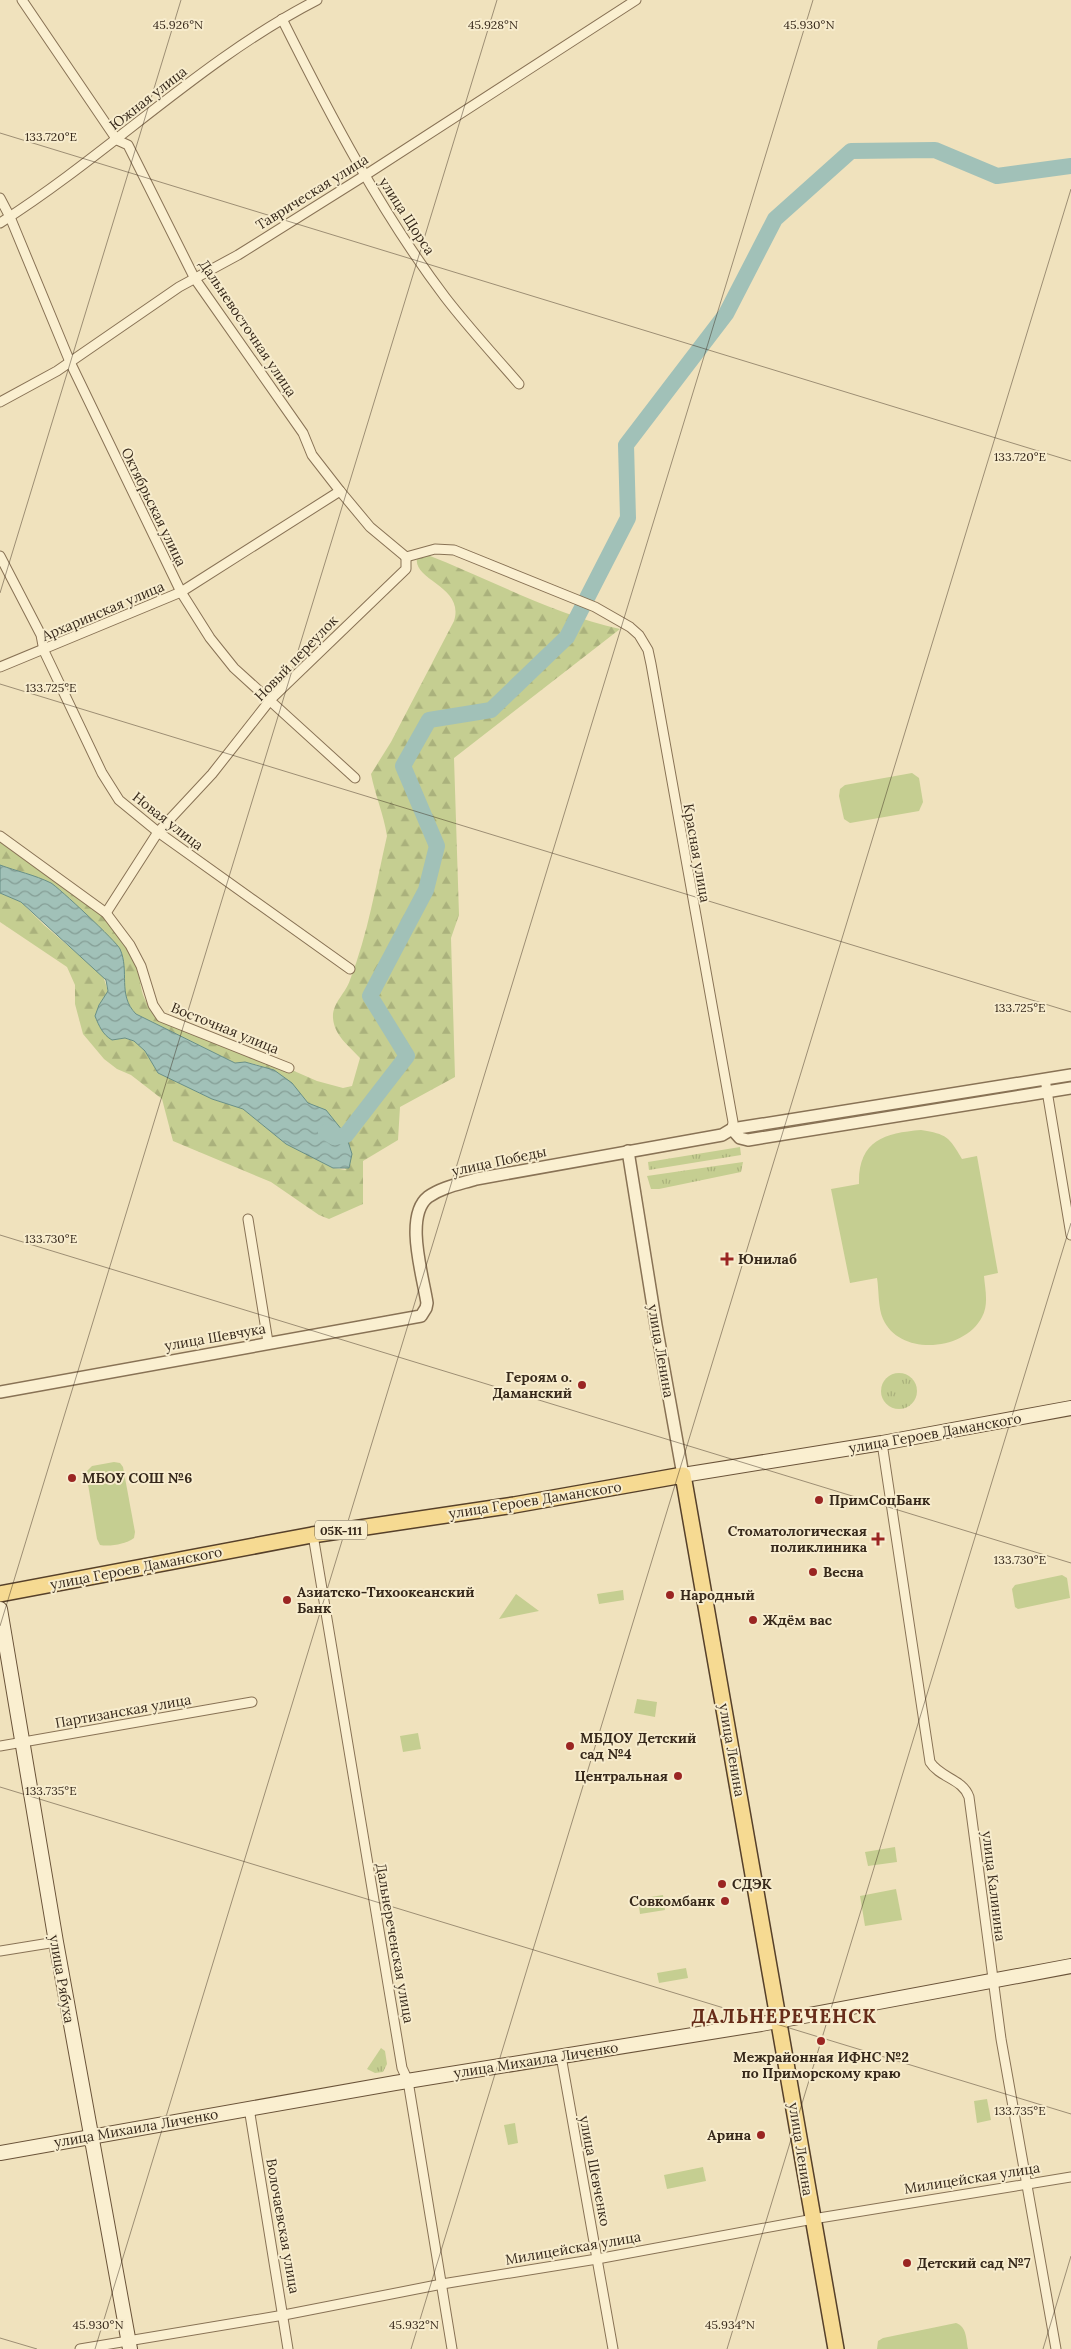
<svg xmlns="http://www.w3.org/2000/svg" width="1071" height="2349" font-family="Lora,serif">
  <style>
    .grass { fill: url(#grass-tufts) }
    .forest { fill: url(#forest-firs) }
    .green { fill: #c5ce91 }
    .water { fill: url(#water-waves); stroke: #688f86 }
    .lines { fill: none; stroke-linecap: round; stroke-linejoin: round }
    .river { stroke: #a1c1b8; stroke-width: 16 }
    .minor-casing { stroke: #887255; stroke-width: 11 }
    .tertiary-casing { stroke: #887255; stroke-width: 14 }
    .secondary-casing { stroke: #6a5339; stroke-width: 16 }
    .primary-casing { stroke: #56402a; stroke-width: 18 }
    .minor { stroke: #faefd0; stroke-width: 9 }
    .tertiary { stroke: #faefd0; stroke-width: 11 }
    .secondary { stroke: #faefd0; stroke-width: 14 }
    .primary { stroke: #f6da92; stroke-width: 15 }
    .ticks { fill: none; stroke: #37291b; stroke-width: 1; stroke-opacity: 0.45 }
    .poi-dot { fill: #9a2522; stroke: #f7eccd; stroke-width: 2 }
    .labels { text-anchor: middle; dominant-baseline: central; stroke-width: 4; stroke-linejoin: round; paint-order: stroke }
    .shield { fill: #f7eccd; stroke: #716450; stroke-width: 1 }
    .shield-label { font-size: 12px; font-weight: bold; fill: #37291b }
    .street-label { font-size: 14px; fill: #37291b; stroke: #f7eccd }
    .poi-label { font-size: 14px; font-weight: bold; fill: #37291b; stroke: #f7eccd; text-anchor: start }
    .district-label { font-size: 19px; font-weight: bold; letter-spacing: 1px; fill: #662b18; stroke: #f7eccd }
    .ticks-label { font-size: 12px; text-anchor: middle; fill: #37291b; stroke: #f7eccd; stroke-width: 4; stroke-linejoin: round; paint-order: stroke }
  </style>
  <defs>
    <pattern id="grass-tufts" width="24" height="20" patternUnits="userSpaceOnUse" patternTransform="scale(1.25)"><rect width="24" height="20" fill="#c5ce91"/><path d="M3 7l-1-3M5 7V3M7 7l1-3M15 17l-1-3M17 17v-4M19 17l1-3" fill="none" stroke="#aab17c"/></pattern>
    <pattern id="forest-firs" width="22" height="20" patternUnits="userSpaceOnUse" patternTransform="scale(1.25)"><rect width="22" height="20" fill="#c5ce91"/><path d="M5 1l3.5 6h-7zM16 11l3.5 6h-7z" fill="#aab17c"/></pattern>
    <pattern id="water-waves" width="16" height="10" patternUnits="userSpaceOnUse" patternTransform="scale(1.25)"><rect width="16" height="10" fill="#a1c1b8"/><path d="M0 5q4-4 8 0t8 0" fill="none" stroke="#849d95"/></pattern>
  </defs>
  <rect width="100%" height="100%" fill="#f0e2bd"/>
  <g class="grass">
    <path d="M980,1093L981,1099L909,1110L908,1105Z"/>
    <path d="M740,1147L741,1155L649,1170L648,1162Z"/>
    <path d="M743,1162L741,1172L659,1189H651L647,1176Z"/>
    <circle cx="899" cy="1391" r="18"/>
    <path d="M381,2048L385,2051L387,2064L383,2072L375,2073L367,2069Z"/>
  </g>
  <path class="forest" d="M425,554C490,579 552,614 620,629L454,758L459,915L451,938L455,1077L400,1107L398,1140L363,1161V1204L329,1219L319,1215L271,1182L173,1141L162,1099L131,1075L117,1069L104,1059L83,1034L75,1004V985L67,967L0,922V893L21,902L44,925L103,976L108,991L99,1005L112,1040L125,1038L134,1041L145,1051L158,1073L212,1099L243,1109L286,1144L333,1168L346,1170C324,1129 305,1080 258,1065C250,1063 244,1061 235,1063L136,1014C122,1000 125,983 124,964L28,876L0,865V842C42,876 97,898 129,942C144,962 134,992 152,1009L317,1081L343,1088L352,1086L360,1058C349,1046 334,1035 333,1018C332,1003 346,993 350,980C368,934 376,884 387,836C384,815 375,795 371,774L391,742L454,621C465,586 413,581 417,558Z"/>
  <g class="green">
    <path d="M912,773L919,778L923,802L919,811L850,823L844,819L839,796L840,789L845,785Z"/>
    <path d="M921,1130C947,1134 949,1137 962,1159L977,1156L998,1273L984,1276C985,1289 989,1304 982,1317C965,1351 900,1357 883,1319C878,1308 879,1290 877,1278L850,1283L831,1189L859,1184C858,1141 884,1133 921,1130Z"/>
    <path d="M114,1462L120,1463L123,1467L135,1532L134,1538C126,1544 110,1547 100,1545L97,1539L86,1472L92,1466Z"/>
    <path d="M1062,1575L1067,1578L1070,1598L1018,1609L1015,1607L1012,1589L1015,1585Z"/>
    <path d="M623,1590L624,1600L599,1604L597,1594Z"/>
    <path d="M516,1594L539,1611L499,1619Z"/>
    <path d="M637,1699L657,1702L655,1717L634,1713Z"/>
    <path d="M418,1733L421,1749L403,1752L400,1736Z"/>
    <path d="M895,1847L897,1862L868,1866L865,1852Z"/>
    <path d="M896,1889L902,1920L865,1926L860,1896Z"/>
    <path d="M663,1895L665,1910L640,1914L638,1899Z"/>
    <path d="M686,1968L688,1978L659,1983L657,1973Z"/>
    <path d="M987,2099L991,2120L977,2123L974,2101Z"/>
    <path d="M515,2123L518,2143L508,2145L504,2125Z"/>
    <path d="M703,2167L706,2181L667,2189L664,2175Z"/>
    <path d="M956,2323C967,2327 966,2339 968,2349H877L878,2341L883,2338Z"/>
  </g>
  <path class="water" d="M0,865C16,871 35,875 51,883C58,887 117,942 120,949C130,971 117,995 136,1014L235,1063L245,1062L274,1070L292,1083L308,1103L326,1110L346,1135L352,1154L349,1168H333L286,1144L243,1109L212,1099L158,1073L145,1051L134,1041L125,1038L112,1040C103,1035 99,1026 95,1016L99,1005L108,991L106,980L21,902L0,893Z"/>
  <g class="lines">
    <path class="river" d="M326,1132L334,1137L346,1135L407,1056L370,996L426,890L437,846L403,766L429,720L491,710L567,637L628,518L626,445L726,314L775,219L851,151L935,150L997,176L1071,166"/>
    <defs>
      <g id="minor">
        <path d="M22,0L117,140L128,145L195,279L303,433L312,455L340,491L370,527L406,557"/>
        <path d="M282,19C330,115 380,211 445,297C468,327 494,355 519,384"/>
        <path d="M0,198L10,217L70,362L181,592L210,638L234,668L355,778"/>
        <path d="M0,223C109,154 202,59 317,0"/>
        <path d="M0,402L57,371L179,287L238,255L364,176L636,0"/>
        <path d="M0,556L41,635L44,651L102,773L119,800L158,832L350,969"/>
        <path d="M406,557L435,549L454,550L595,607L630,627L639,635L648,650L651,664L733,1122L732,1129"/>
        <path d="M0,667L181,592L340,491"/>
        <path d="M0,836L106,913L130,945L141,966L153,1005L161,1017L289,1068"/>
        <path d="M106,913L158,832L212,774L271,699L406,569V557"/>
        <path d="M1045,1079L1071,1235"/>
        <path d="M248,1219L268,1342"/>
        <path d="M882,1443L930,1762C940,1778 963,1779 969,1797L1001,2039L1056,2349"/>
        <path d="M314,1541L402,2068L408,2081L452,2349"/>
        <path d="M0,1746L252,1702"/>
        <path d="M0,1951L56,1942"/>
        <path d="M561,2056L613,2349"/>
        <path d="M249,2108L288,2349"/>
        <path d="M80,2349L284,2315L442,2284L597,2259L819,2218L1071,2177"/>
      </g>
      <g id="tertiary">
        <path d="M732,1129L740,1138L748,1140L1071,1088"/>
        <path d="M628,1151L656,1325L683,1475"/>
        <path d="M0,1392L421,1316L426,1308L427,1303C423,1276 404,1216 428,1197C442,1187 460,1184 476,1179L722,1135L732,1129L1071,1075"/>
      </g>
      <g id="secondary">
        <path d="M683,1475L882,1443L1071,1408"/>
        <path d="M0,1609L56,1942L130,2349"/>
        <path d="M0,2153L395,2083L761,2024L1071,1966"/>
      </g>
      <path id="primary" d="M0,1594L312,1535L514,1505L683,1475L836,2349"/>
    </defs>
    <use href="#minor" class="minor-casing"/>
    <use href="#tertiary" class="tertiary-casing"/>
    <use href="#secondary" class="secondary-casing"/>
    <use href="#primary" class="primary-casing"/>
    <use href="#minor" class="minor"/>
    <use href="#tertiary" class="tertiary"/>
    <use href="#secondary" class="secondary"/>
    <use href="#primary" class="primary"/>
  </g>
  <path class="ticks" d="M0,133L1071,461M0,593L181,0M0,684L1071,1012M0,1235L1071,1563M0,1626L497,0M0,1787L1071,2114M0,2338L37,2349M95,2349L813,0M411,2349L1071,189M727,2349L1071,1223M1043,2349L1071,2256"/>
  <g class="poi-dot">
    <path d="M724.5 1251.5h5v5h5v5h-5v5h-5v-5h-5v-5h5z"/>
    <circle cx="582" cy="1385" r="5"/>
    <circle cx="72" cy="1478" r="5"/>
    <circle cx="819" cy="1500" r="5"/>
    <path d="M875.5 1531.5h5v5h5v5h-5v5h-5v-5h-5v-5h5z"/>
    <circle cx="813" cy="1572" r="5"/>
    <circle cx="670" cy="1595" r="5"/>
    <circle cx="287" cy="1600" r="5"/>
    <circle cx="753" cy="1620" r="5"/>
    <circle cx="570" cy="1746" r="5"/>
    <circle cx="678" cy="1776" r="5"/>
    <circle cx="722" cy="1884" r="5"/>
    <circle cx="725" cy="1901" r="5"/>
    <circle cx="821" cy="2041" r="5"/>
    <circle cx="761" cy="2135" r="5"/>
    <circle cx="907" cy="2263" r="5"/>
  </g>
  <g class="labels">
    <rect class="shield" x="315" y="1520.5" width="52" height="19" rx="4"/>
    <g class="shield-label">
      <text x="341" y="1530">05К-111</text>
    </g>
    <g class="street-label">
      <text transform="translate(148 98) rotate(-38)">Южная улица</text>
      <text transform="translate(312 192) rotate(-32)">Таврическая улица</text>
      <text transform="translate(407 216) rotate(57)">улица Щорса</text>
      <text transform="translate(248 328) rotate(56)">Дальневосточная улица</text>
      <text transform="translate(154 507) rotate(64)">Октябрьская улица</text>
      <text transform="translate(103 611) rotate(-23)">Архаринская улица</text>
      <text transform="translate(296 658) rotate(-46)">Новый переулок</text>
      <text transform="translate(168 821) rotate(38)">Новая улица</text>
      <text transform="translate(697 853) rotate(80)">Красная улица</text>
      <text transform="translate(225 1028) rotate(22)">Восточная улица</text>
      <text transform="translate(499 1161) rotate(-12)">улица Победы</text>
      <text transform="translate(215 1337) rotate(-10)">улица Шевчука</text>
      <text transform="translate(661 1351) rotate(80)">улица Ленина</text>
      <text transform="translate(935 1433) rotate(-10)">улица Героев Даманского</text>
      <text transform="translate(535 1500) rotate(-9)">улица Героев Даманского</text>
      <text transform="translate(136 1568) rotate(-11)">улица Героев Даманского</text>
      <text transform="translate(123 1711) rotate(-10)">Партизанская улица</text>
      <text transform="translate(732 1750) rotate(80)">улица Ленина</text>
      <text transform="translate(994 1886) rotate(83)">улица Калинина</text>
      <text transform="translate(395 1943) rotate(80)">Дальнереченская улица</text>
      <text transform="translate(62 1979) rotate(80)">улица Рябуха</text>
      <text transform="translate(536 2060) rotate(-9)">улица Михаила Личенко</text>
      <text transform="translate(136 2128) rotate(-10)">улица Михаила Личенко</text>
      <text transform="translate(801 2149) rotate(81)">улица Ленина</text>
      <text transform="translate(595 2171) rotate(79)">улица Шевченко</text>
      <text transform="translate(972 2178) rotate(-9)">Милицейская улица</text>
      <text transform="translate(283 2226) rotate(80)">Волочаевская улица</text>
      <text transform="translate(573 2248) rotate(-10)">Милицейская улица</text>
    </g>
    <g class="poi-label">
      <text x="738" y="1259">Юнилаб</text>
      <text x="572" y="1377" text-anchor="end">Героям о.<tspan x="572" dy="16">Даманский</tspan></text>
      <text x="82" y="1478">МБОУ СОШ №6</text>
      <text x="829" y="1500">ПримСоцБанк</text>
      <text x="867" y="1531" text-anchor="end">Стоматологическая<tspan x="867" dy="16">поликлиника</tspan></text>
      <text x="823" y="1572">Весна</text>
      <text x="297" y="1592">Азиатско-Тихоокеанский<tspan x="297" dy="16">Банк</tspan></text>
      <text x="680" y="1595">Народный</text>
      <text x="763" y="1620">Ждём вас</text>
      <text x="580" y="1738">МБДОУ Детский<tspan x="580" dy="16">сад №4</tspan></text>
      <text x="668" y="1776" text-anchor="end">Центральная</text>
      <text x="732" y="1884">СДЭК</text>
      <text x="715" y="1901" text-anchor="end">Совкомбанк</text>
      <text x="821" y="2057" text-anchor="middle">Межрайонная ИФНС №2<tspan x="821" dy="16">по Приморскому краю</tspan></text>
      <text x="751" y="2135" text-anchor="end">Арина</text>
      <text x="917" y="2263">Детский сад №7</text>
    </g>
    <g class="district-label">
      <text x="784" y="2016">ДАЛЬНЕРЕЧЕНСК</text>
    </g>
  </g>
  <g class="ticks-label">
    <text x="178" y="29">45.926°N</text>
    <text x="493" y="29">45.928°N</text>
    <text x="809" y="29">45.930°N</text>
    <text x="51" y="141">133.720°E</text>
    <text x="1020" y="461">133.720°E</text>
    <text x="51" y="692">133.725°E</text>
    <text x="1020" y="1012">133.725°E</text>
    <text x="51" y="1243">133.730°E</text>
    <text x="1020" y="1564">133.730°E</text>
    <text x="51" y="1795">133.735°E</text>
    <text x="1020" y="2115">133.735°E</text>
    <text x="98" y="2329">45.930°N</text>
    <text x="414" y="2329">45.932°N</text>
    <text x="730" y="2329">45.934°N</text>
  </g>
</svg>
